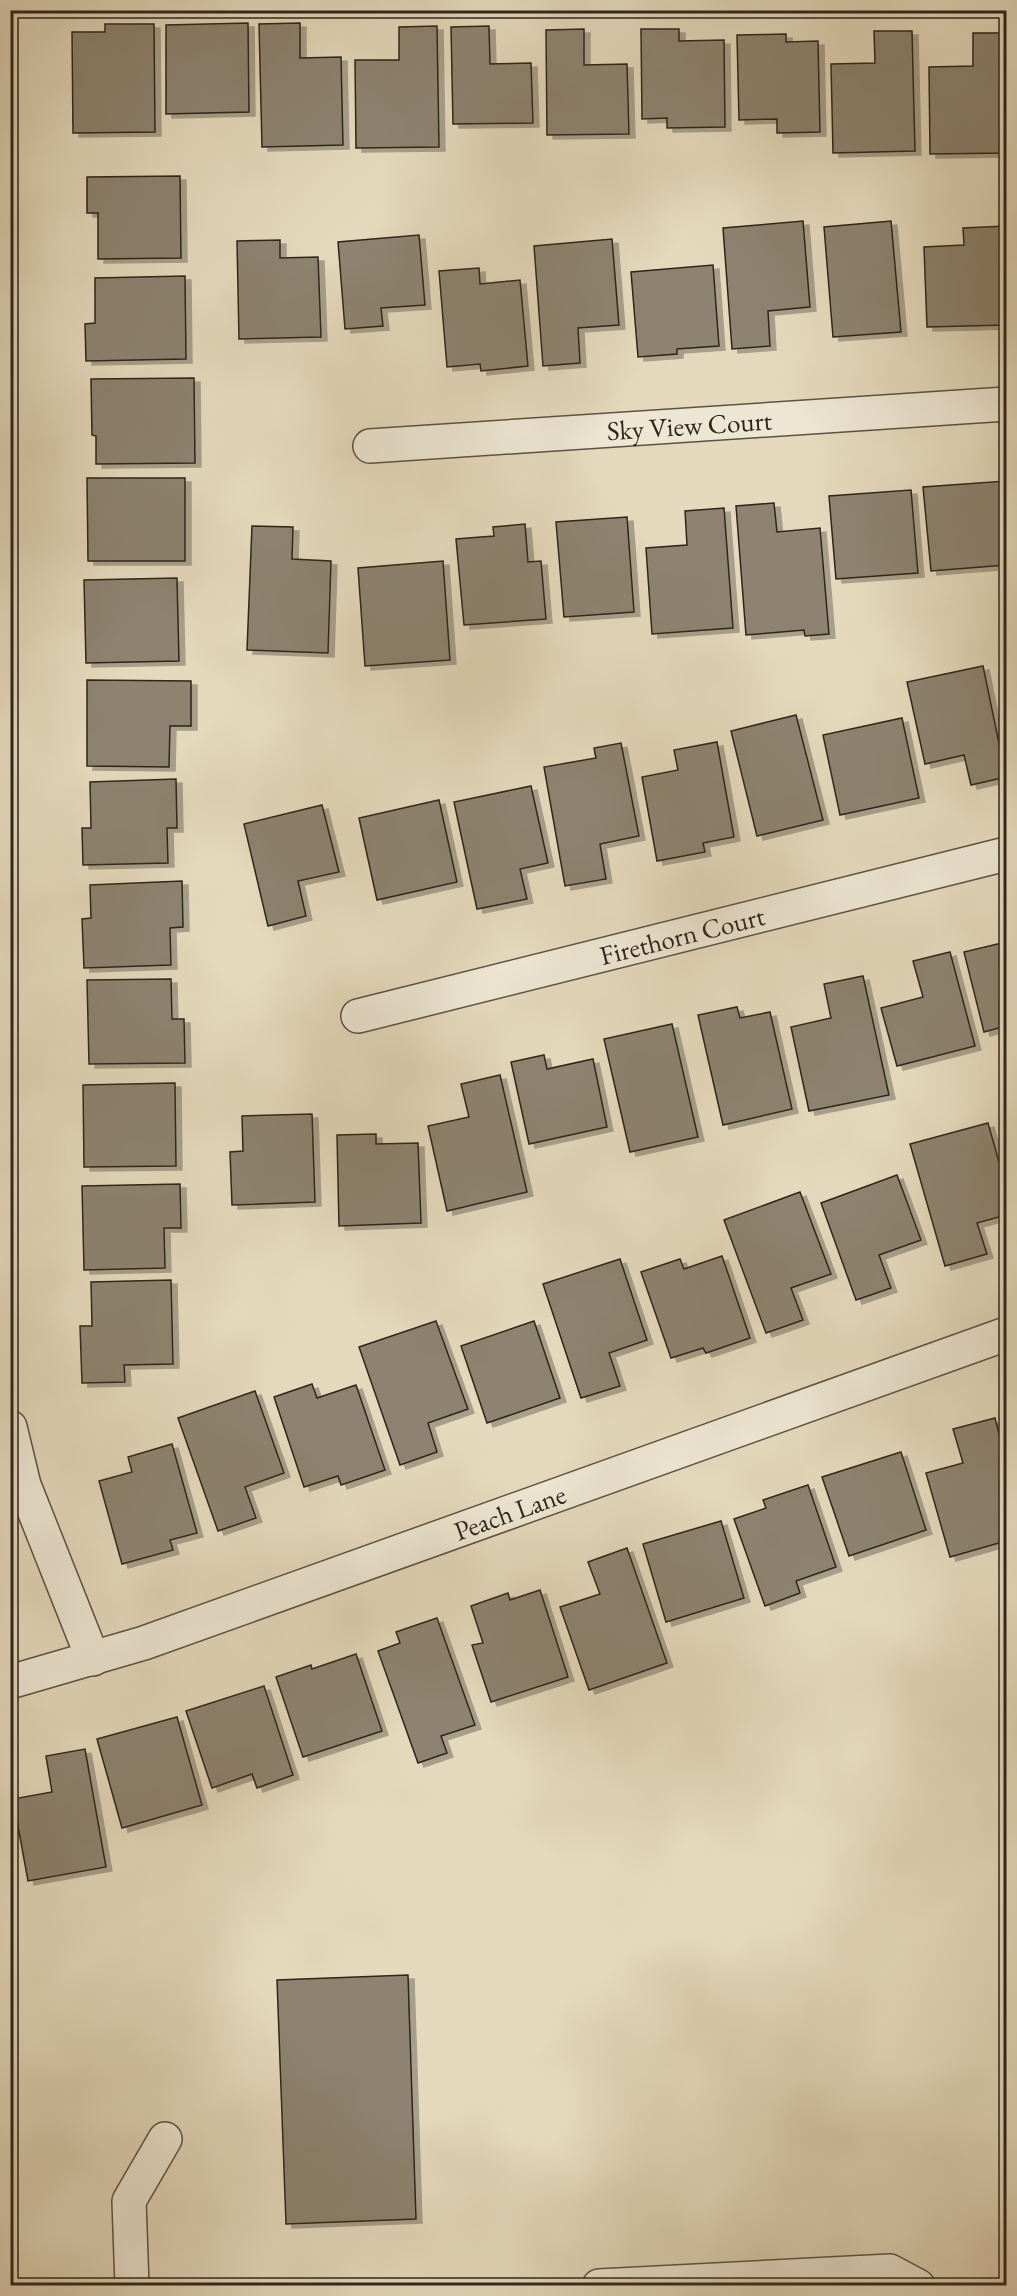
<svg xmlns="http://www.w3.org/2000/svg" width="1017" height="2296" font-family="'EB Garamond',serif">
  <style>
    .building { fill: #8d836f; stroke: #2e251c; stroke-width: 1.5; filter: url(#shadow) }
    .lines { fill: none; stroke-linecap: round; stroke-linejoin: round }
    .minor-casing { stroke: #5c5244; stroke-width: 36 }
    .minor { stroke: #ede6d3; stroke-width: 33 }
    .labels { text-anchor: middle; dominant-baseline: central; stroke-width: 4.5; stroke-linejoin: round; paint-order: stroke }
    .street-label { font-size: 27px; fill: #2e251c; stroke: #ede6d3 }
  </style>
  <defs>
    <filter id="shadow"><feDropShadow dx="6" dy="4" stdDeviation="0" flood-color="#0004"/></filter>
  </defs>
  <rect width="100%" height="100%" fill="#e4d9bc"/>
  <filter id="stains"><feTurbulence type="fractalNoise" baseFrequency=".00333" numOctaves="4"/><feColorMatrix values="0 0 0 0 .2 0 0 0 0 .09 0 0 0 0 .02 0 0 0 .5 -.17"/></filter>
  <radialGradient id="worn" r=".72"><stop offset=".6" stop-color="#630" stop-opacity="0"/><stop offset="1" stop-color="#630" stop-opacity=".3"/></radialGradient>
  <g class="building">
    <path d="M248,23L249,112L166,114V25Z"/>
    <path d="M300,23V58L341,57L343,145L262,147L259,24Z"/>
    <path d="M105,24H154L155,132L73,133L72,32H105Z"/>
    <path d="M437,26L439,147L356,148L355,60H399V27Z"/>
    <path d="M489,26L490,64L531,63L533,123L453,124L451,27Z"/>
    <path d="M584,29V65L627,64L629,134L547,135L546,30Z"/>
    <path d="M641,29H679V41L724,40L725,127L667,128V118L642,119Z"/>
    <path d="M874,31H912L915,151L833,153L831,64L875,63Z"/>
    <path d="M973,33H1006V153L930,154L929,67L973,66Z"/>
    <path d="M786,34V42L818,41L820,132L777,133V119L739,120L737,35Z"/>
    <path d="M180,176L181,258L98,259V213H87V177Z"/>
    <path d="M803,221L810,307L768,311L770,346L732,349L723,228Z"/>
    <path d="M891,221L901,332L833,337L824,227Z"/>
    <path d="M1006,226V325L927,327L924,247L964,245L963,228Z"/>
    <path d="M419,235L425,305L381,308L383,326L345,329L338,242Z"/>
    <path d="M612,239L619,325L578,328L580,363L543,366L534,246Z"/>
    <path d="M280,240V258L318,257L321,337L239,339L237,241Z"/>
    <path d="M713,265L719,346L677,349V354L638,357L631,272Z"/>
    <path d="M479,268L480,284L520,280L528,366L481,371L480,364L447,367L439,271Z"/>
    <path d="M185,276L186,359L86,361L85,324L95,323V278Z"/>
    <path d="M194,378L195,463L96,464V436L92,435L91,379Z"/>
    <path d="M87,478H185V561H88Z"/>
    <path d="M1006,481V565L931,571L923,487Z"/>
    <path d="M911,490L918,573L836,579L829,496Z"/>
    <path d="M774,503L777,532L820,528L829,634L805,636L804,630L746,635L736,506Z"/>
    <path d="M724,508L733,628L652,634L646,548L687,545L685,511Z"/>
    <path d="M627,517L634,612L564,617L556,522Z"/>
    <path d="M525,524L528,562L541,561L546,619L464,625L456,539L494,536L493,527Z"/>
    <path d="M252,526L293,527L292,559L331,561L328,653L247,650Z"/>
    <path d="M443,561L450,660L365,666L358,568Z"/>
    <path d="M177,578L179,661L86,663L84,580Z"/>
    <path d="M983,666L1006,777L971,785L964,755L925,764L907,682Z"/>
    <path d="M87,680L191,681V726H170L169,767L87,766Z"/>
    <path d="M796,715L823,820L757,836L731,731Z"/>
    <path d="M902,718L919,798L840,815L823,735Z"/>
    <path d="M717,742L734,837L703,843L705,852L657,861L642,777L678,770L674,750Z"/>
    <path d="M621,743L639,836L600,844L606,879L565,886L544,767L596,758L594,748Z"/>
    <path d="M176,779L177,828H167L168,863L83,865L82,828H91L90,782Z"/>
    <path d="M531,786L548,863L520,869L527,899L477,909L454,802Z"/>
    <path d="M439,800L457,882L377,900L359,818Z"/>
    <path d="M322,805L339,872L298,881L306,916L268,926L244,824Z"/>
    <path d="M182,881L183,927L170,928L171,965L84,968L82,919L91,918L90,885Z"/>
    <path d="M1006,942V1026L984,1032L964,952Z"/>
    <path d="M950,952L975,1046L897,1066L881,1008L923,997L913,961Z"/>
    <path d="M863,976L889,1095L809,1111L791,1027L831,1018L824,984Z"/>
    <path d="M171,979L172,1019H184L185,1063L89,1064L87,980Z"/>
    <path d="M737,1007L740,1018L770,1012L792,1109L723,1125L698,1015Z"/>
    <path d="M672,1024L698,1137L630,1152L604,1039Z"/>
    <path d="M544,1055L547,1069L593,1059L607,1127L529,1144L511,1062Z"/>
    <path d="M500,1075L527,1192L447,1211L428,1126L469,1117L461,1084Z"/>
    <path d="M175,1083L176,1166L84,1167L83,1085Z"/>
    <path d="M312,1114L315,1202L232,1205L230,1152L243,1151L242,1116Z"/>
    <path d="M988,1123L1006,1187V1215L977,1223L987,1254L945,1266L910,1144Z"/>
    <path d="M376,1134V1144L418,1143L421,1223L339,1226L337,1135Z"/>
    <path d="M897,1175L921,1240L879,1255L891,1288L856,1300L821,1203Z"/>
    <path d="M180,1184L181,1228H164L165,1268L84,1270L82,1186Z"/>
    <path d="M800,1192L831,1274L791,1288L803,1320L766,1333L724,1220Z"/>
    <path d="M722,1256L750,1338L706,1353L703,1348L671,1358L641,1272L680,1259L684,1269Z"/>
    <path d="M620,1259L647,1340L609,1353L620,1386L581,1398L543,1284Z"/>
    <path d="M171,1280L173,1364L124,1365L125,1382L82,1383L80,1326H92L91,1282Z"/>
    <path d="M436,1321L468,1409L428,1423L437,1452L400,1465L359,1347Z"/>
    <path d="M534,1321L560,1398L487,1423L461,1346Z"/>
    <path d="M312,1384L317,1398L356,1385L385,1470L341,1485L338,1476L304,1487L274,1397Z"/>
    <path d="M255,1391L284,1473L245,1487L256,1518L218,1531L178,1418Z"/>
    <path d="M995,1418L1006,1460V1541L950,1557L926,1473L963,1463L953,1429Z"/>
    <path d="M172,1444L197,1533L170,1540L173,1550L122,1564L99,1481L132,1472L128,1457Z"/>
    <path d="M901,1452L926,1530L849,1556L822,1477Z"/>
    <path d="M808,1485L836,1567L796,1581L800,1593L765,1606L734,1519L766,1508L763,1500Z"/>
    <path d="M721,1521L744,1598L666,1622L643,1544Z"/>
    <path d="M627,1548L667,1663L589,1690L560,1607L600,1594L588,1562Z"/>
    <path d="M540,1590L568,1677L491,1702L472,1645L483,1643L471,1606L508,1593L510,1600Z"/>
    <path d="M437,1618L475,1725L441,1736L447,1753L418,1763L378,1651L400,1643L396,1632Z"/>
    <path d="M356,1654L382,1731L303,1757L276,1677L311,1665L312,1669Z"/>
    <path d="M264,1686L293,1775L257,1788L252,1774L212,1788L186,1711Z"/>
    <path d="M177,1717L202,1805L122,1828L97,1739Z"/>
    <path d="M85,1749L106,1867L28,1881L13,1799L52,1792L46,1756Z"/>
    <path d="M408,1975L416,2219L286,2224L277,1980Z"/>
  </g>
  <g class="lines">
    <defs>
      <g id="minor">
        <path id="s1" d="M370,446L1006,404"/>
        <path id="s2" d="M358,1016L1006,854"/>
        <path d="M10,1427L24,1485L93,1659"/>
        <path id="s3" d="M10,1682L144,1643L1006,1334"/>
        <path d="M132,2286L129,2201L165,2139"/>
        <path d="M599,2286L890,2271L918,2286"/>
      </g>
    </defs>
    <use href="#minor" class="minor-casing"/>
    <use href="#minor" class="minor"/>
  </g>
  <g class="labels">
    <g class="street-label">
      <text stroke="none"><textPath href="#s1" startOffset="320">Sky View Court</textPath></text>
      <text stroke="none"><textPath href="#s2" startOffset="334">Firethorn Court</textPath></text>
      <text stroke="none"><textPath href="#s3" startOffset="528">Peach Lane</textPath></text>
    </g>
  </g>
  <rect width="1017" height="2296" fill="none" stroke="#e4d9bc" stroke-width="36"/>
  <rect x="12" y="12" width="993" height="2272" fill="none" stroke="#2e251c" stroke-width="3"/>
  <rect x="18" y="18" width="981" height="2260" fill="none" stroke="#2e251c" stroke-width="1.5"/>
  <rect width="100%" height="100%" filter="url(#stains)"/>
  <rect width="100%" height="100%" fill="url(#worn)"/>
</svg>
